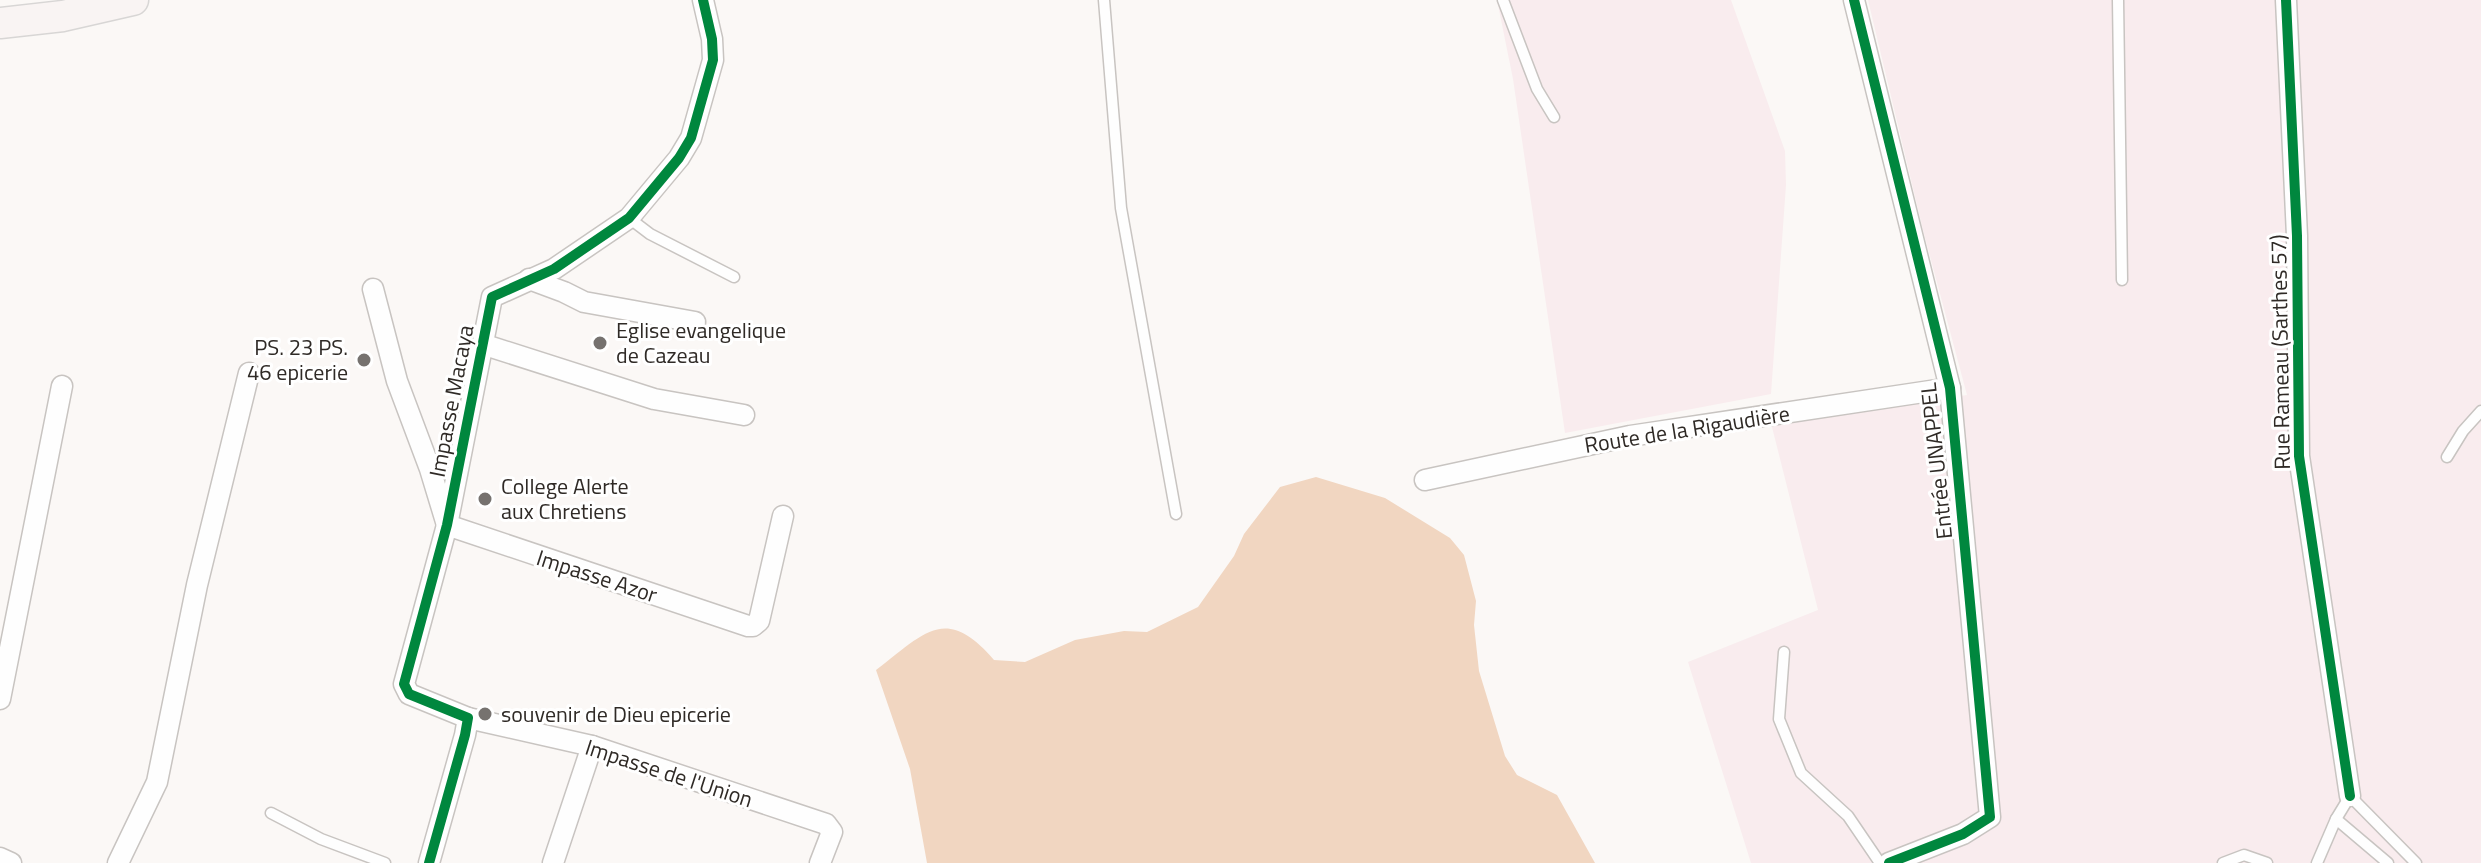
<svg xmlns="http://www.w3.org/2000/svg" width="2481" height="863" font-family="'Titillium Web',sans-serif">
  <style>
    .industrial { fill: #f9ecee }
    .forest { fill: #f1d6c1 }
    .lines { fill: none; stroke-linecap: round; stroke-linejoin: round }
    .lane-casing { stroke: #c8c4c1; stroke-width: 13 }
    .street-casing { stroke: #c8c4c1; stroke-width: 23 }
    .primary-casing { stroke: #d8d6d5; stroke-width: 33 }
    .lane { stroke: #fefefe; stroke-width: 10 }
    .street { stroke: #fefefe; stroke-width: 20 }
    .primary { stroke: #f9f4f3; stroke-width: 30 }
    .cycleway-casing { stroke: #fff; stroke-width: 15 }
    .cycleway { stroke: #00873e; stroke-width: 10 }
    .poi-dot { fill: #76726f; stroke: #fff; stroke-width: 3 }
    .labels { text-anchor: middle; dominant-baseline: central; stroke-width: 6; stroke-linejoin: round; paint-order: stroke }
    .poi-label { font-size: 22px; fill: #2f2a26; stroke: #fff; text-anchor: start }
    .street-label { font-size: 22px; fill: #2f2a26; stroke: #fff }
  </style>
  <rect width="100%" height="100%" fill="#fbf8f6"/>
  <g class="industrial">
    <path d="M1497,0H1731L1785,151L1786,185L1771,394L1565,433L1513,79Z"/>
    <path d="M1868,0H2481V863H1751L1688,662L1818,610L1771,423L1967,395L1923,230Z"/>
  </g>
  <path class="forest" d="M1316,477L1385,498L1450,538L1464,555L1476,601L1474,625L1479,671L1505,756L1517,775L1557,795L1595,863H927L910,769L876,670C924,634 945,603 994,660L1025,662L1075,640L1124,631L1147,632L1198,607L1234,556L1244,534L1280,487Z"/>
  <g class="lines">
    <defs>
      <g id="lane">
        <path d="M1104,0L1121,208L1176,514"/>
        <path d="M1503,0L1537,89L1554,117"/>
        <path d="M2118,0L2122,280"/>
        <path d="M629,218L650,234L734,277"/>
        <path d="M2447,457L2463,431L2481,411"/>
        <path d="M1784,652L1779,719L1801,773L1848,816L1880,863"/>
        <path d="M271,813L321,839L385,863"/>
        <path d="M2336,819L2388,863"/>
        <path d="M2223,863L2244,855L2267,863"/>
        <path d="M2317,863L2336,819L2350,796L2416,863"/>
      </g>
      <g id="street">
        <path d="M1854,0L1950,388L1990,817L1963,834L1889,863"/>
        <path d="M2286,0L2297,236L2299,456L2350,796"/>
        <path d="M529,279L564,292L584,302L695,322"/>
        <path d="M373,289L397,381L430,469L447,525L748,626H753L759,621L783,516"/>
        <path d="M482,344L654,399L744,415"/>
        <path d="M1425,480L1630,436L1950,388"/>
        <path d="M0,699L62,386"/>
        <path d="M468,718L592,746L826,824L832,832L820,863"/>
        <path d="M0,858L11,863"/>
        <path d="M118,863L157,782L197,585L249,373"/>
        <path d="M429,863L465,735L468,718L409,694L404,684L447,525L492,297L554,269L629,218L679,158L691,138L713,60L712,39L703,0"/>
        <path d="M553,863L592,746"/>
      </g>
      <path id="primary" d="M0,23L63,16L133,0"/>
    </defs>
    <use href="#lane" class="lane-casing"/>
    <use href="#street" class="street-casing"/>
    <use href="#primary" class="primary-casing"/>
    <use href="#lane" class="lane"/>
    <use href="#street" class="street"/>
    <use href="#primary" class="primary"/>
    <defs>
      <g id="cycleway">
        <path d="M1854,0L1950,388L1990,817L1963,834L1889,863"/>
        <path d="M2286,0L2297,236L2299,456L2350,796"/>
        <path d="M429,863L465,735L468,718L409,694L404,684L447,525L492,297L554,269L629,218L679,158L691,138L713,60L712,39L703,0"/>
      </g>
    </defs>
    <use href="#cycleway" class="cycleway-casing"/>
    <use href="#cycleway" class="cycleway"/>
  </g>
  <g class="poi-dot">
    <circle cx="600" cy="343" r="8"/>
    <circle cx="364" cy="360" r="8"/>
    <circle cx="485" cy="499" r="8"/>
    <circle cx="485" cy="714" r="8"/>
  </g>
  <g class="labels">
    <g class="poi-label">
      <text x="616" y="330">Eglise evangelique<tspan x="616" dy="25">de Cazeau</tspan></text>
      <text x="348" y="347" text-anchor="end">PS. 23 PS.<tspan x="348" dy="25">46 epicerie</tspan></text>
      <text x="501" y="486">College Alerte<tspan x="501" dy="25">aux Chretiens</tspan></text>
      <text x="501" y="714">souvenir de Dieu epicerie</text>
    </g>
    <g class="street-label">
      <text transform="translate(2280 352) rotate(-91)">Rue Rameau (Sarthes 57)</text>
      <text transform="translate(451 401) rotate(-79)">Impasse Macaya</text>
      <text transform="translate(1687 429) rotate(-9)">Route de la Rigaudière</text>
      <text transform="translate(1936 461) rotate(-96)">Entrée UNAPPEL</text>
      <text transform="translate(597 576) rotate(18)">Impasse Azor</text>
      <text transform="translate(669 773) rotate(18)">Impasse de l'Union</text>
    </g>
  </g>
</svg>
